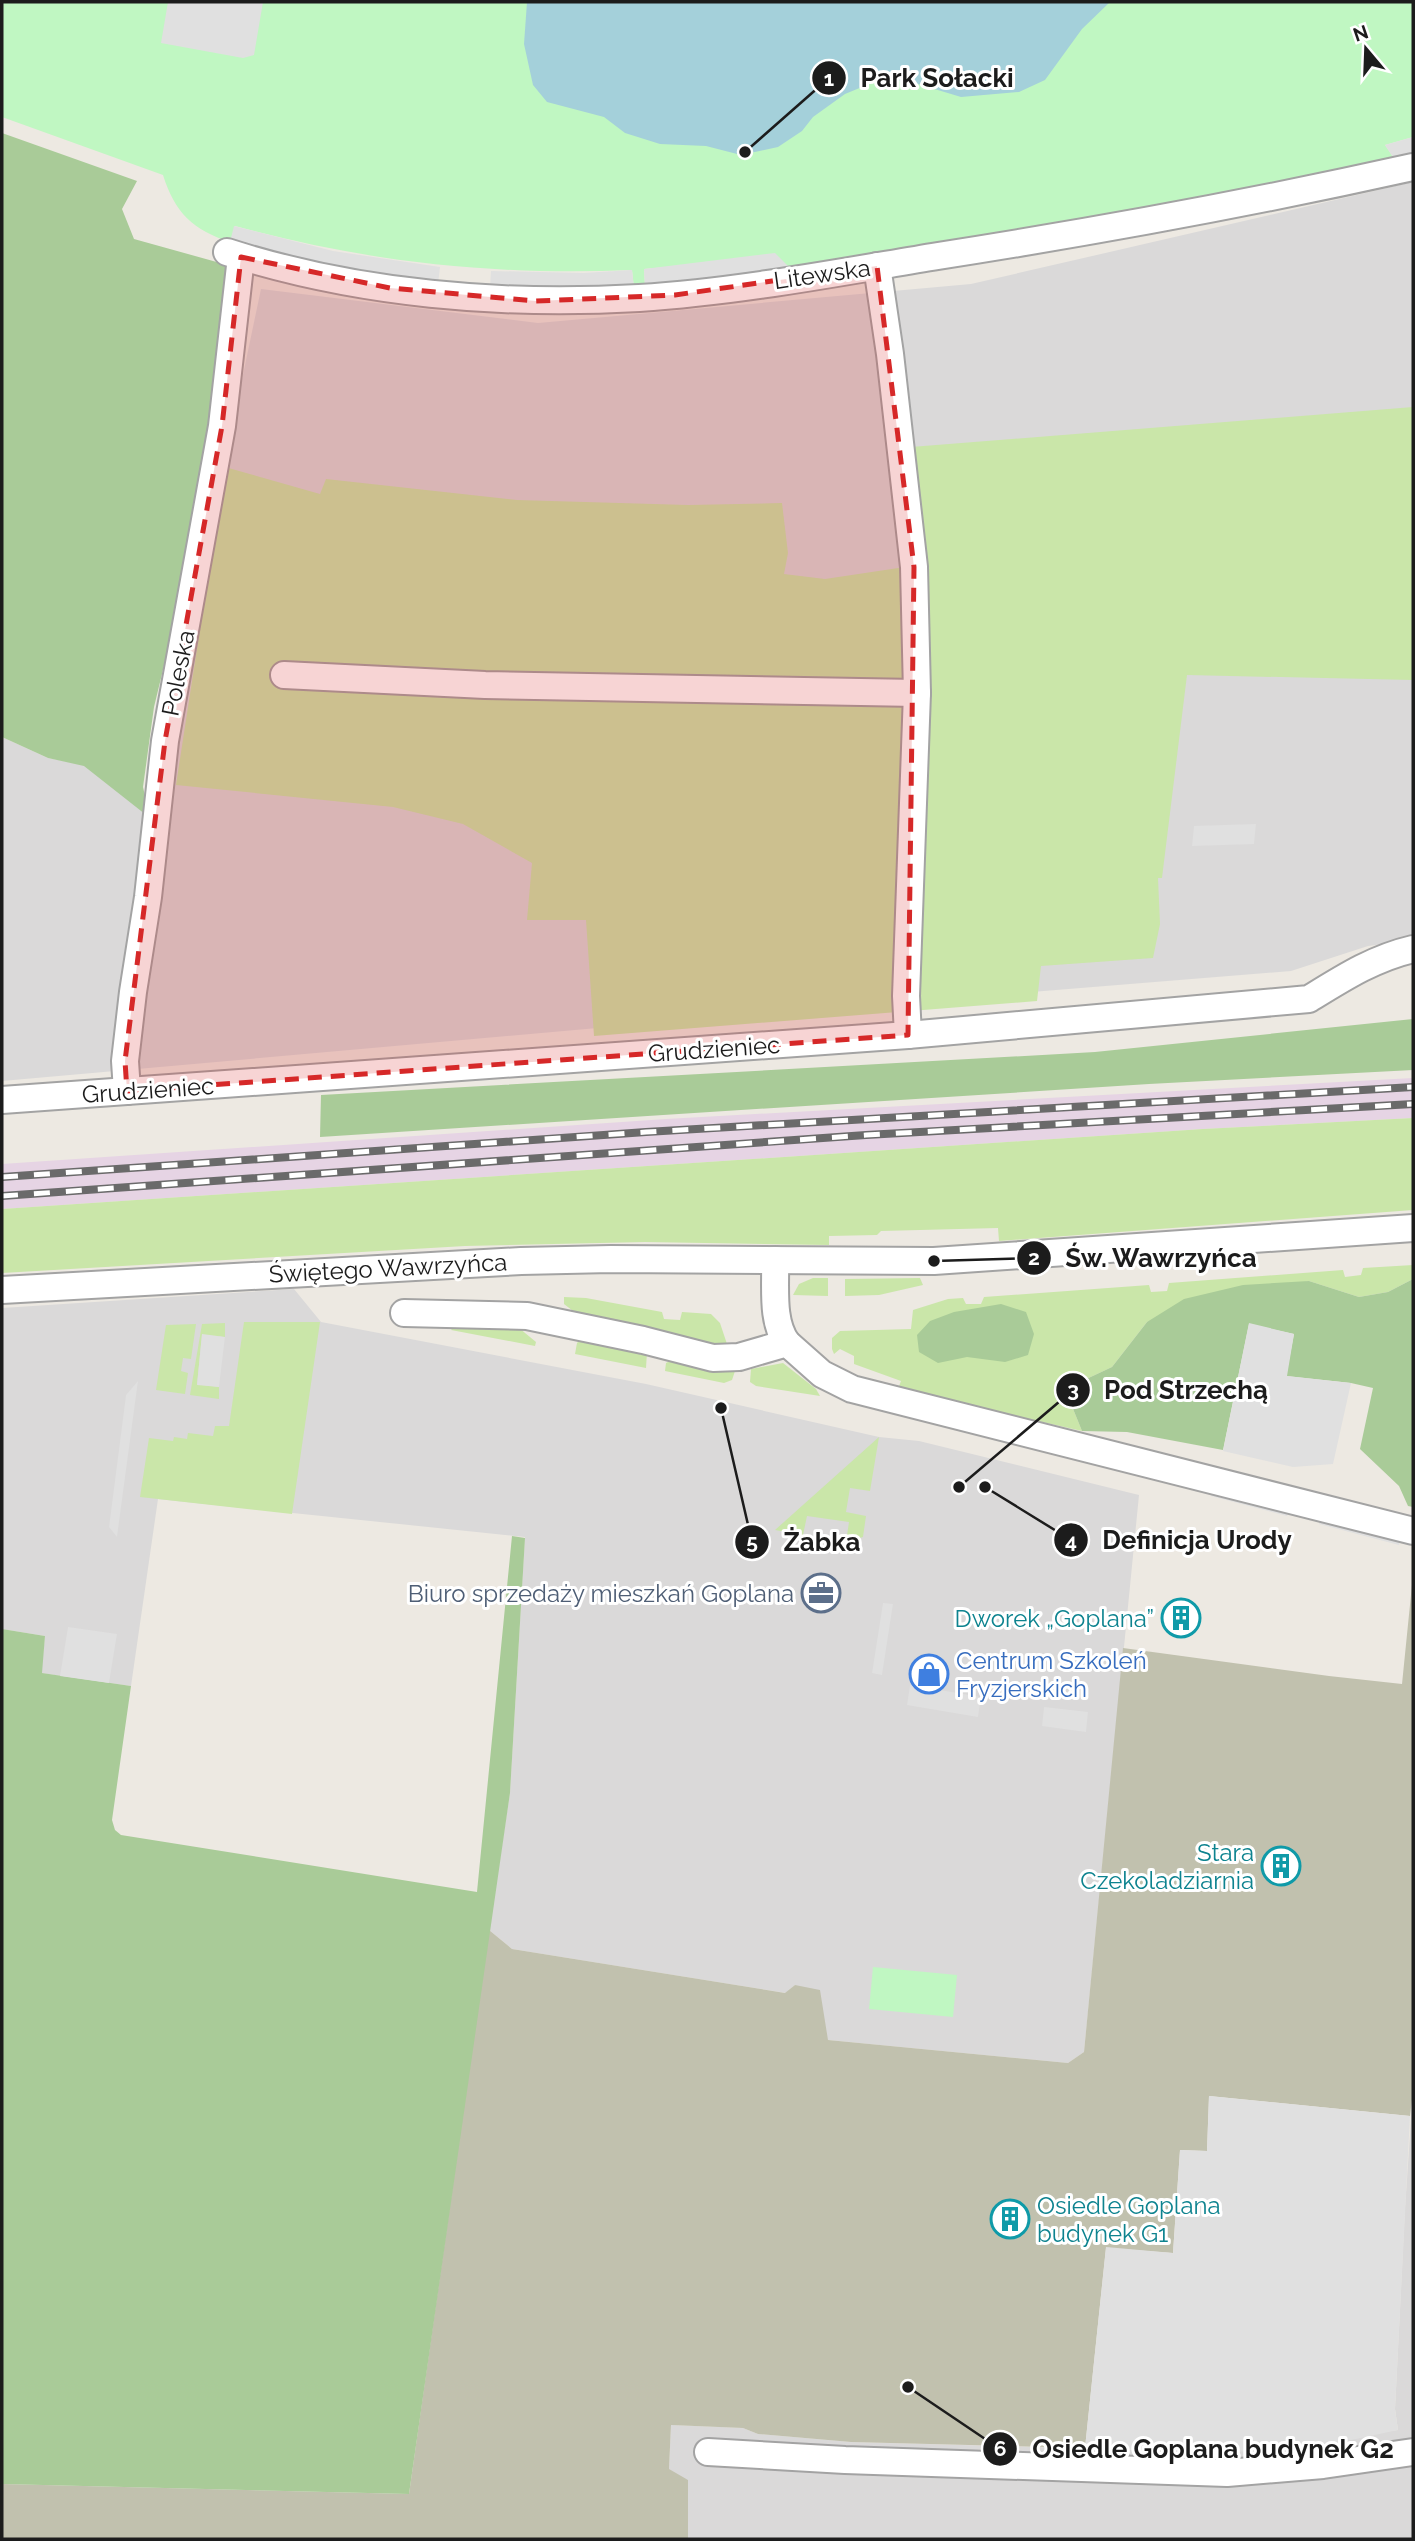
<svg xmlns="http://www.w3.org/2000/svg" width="1415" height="2541" font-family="Raleway,sans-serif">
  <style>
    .residential { fill: #dad9d9 }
    .industrial { fill: #e6d4e4 }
    .construction { fill: #c1c1ae }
    .grass { fill: #cae6a9 }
    .forest { fill: #a9cb98 }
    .park { fill: #c0f7c2 }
    .parking { fill: #e0e0e0 }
    .water { fill: #a4d0da }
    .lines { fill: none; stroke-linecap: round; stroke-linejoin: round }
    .minor-casing { stroke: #a3a3a3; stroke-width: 30 }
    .minor { stroke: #fff; stroke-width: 26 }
    .rail-casing { stroke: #6a6a6a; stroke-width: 8 }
    .rail { stroke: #fff; stroke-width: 5; stroke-dasharray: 16; stroke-linecap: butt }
    .marked { fill: #d62828; fill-opacity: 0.2; stroke: #d62828; stroke-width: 5; stroke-dasharray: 14 9; stroke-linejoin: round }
    .labels { text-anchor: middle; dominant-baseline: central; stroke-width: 6; stroke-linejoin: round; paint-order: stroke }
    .street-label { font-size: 24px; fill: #1c1c1c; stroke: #fff }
    .service-label { font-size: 24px; fill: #4e5e75; stroke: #fff; text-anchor: end }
    .culture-label { font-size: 24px; fill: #0d838f; stroke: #fff; text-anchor: end }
    .shop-label { font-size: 24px; fill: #366cbe; stroke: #fff; text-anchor: start }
    .leader { fill: none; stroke: #1c1c1c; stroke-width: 2.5 }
    .callout-dot { fill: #1c1c1c; stroke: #fff; stroke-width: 2.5 }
    .mark-label { font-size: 21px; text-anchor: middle; font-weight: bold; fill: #fff }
    .callout-label { font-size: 26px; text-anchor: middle; font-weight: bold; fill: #1c1c1c; stroke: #fff; stroke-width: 6; stroke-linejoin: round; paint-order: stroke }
  </style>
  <rect width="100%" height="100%" fill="#ede9e2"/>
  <g class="residential">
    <path d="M1413,182V940L1368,946L1291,971L732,1016L2,1081V737L48,758L84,765L150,817L261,289L538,323L971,284Z"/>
    <path d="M294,1289L321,1322L646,1384L879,1437L919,1441L1139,1495L1084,2052L1068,2063L828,2040L795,1985L786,1993L512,1949L489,1930L510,1793L525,1537L158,1499L131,1686L41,1673L45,1636L2,1629V1308Z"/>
    <path d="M1413,2091V2539H688V2526L669,2469L671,2425L743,2428L758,2434L851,2442L1221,2452L1398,2430L1395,2409L1405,2208Z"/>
  </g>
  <path class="industrial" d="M1413,1078V1118L1203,1129L2,1209V1164L666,1119Z"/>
  <path class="construction" d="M1413,1575V2091L1410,2116L1209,2096L1207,2151L1180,2150L1173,2253L1106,2248L1085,2448L851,2442L758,2434L743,2428L671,2425L669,2469L688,2480V2539H2V2484L409,2494L489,1930L512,1949L785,1993L795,1985L820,1990L828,2040L1068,2063L1084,2052L1123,1648L1329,1676L1402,1684Z"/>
  <g class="grass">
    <path d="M1413,407V680L1187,675L1162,878H1158L1160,924L1153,958L1041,966L1037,1001L594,1036L586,920H527L532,863L463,824L393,807L176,785L225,467L320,494L326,479L517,500L688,505L782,503L788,553L784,574L825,579L905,567L911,447Z"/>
    <path d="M1413,1118V1210L999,1241L998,1228L881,1231L877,1235L829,1236V1245L645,1242L465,1246L2,1273V1209L1203,1129Z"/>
    <path d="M1413,1265V1279L1388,1292L1359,1297L1309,1281L1147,1322L1112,1367L1065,1389L1082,1431L898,1389L901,1381L854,1364V1356L840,1349L834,1354L832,1349V1338L840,1331L911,1329L913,1310L948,1299L963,1298L966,1304H981L984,1297L1149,1285L1151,1292L1167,1291L1169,1283L1343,1270L1345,1277L1361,1275L1363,1268Z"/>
    <path d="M813,1278H828V1296L793,1295L799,1284Z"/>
    <path d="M920,1278L923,1285L879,1295L845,1296V1279Z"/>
    <path d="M564,1297L586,1298L662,1312L664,1319L680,1320L682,1312L711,1314L720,1323L727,1344H706L577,1314L564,1304Z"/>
    <path d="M244,1322H320L292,1514L140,1497L149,1438L173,1441L174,1437L187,1439L188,1433L213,1436L215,1426H229Z"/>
    <path d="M225,1323V1337L202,1335L197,1384L219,1387V1399L190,1395L202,1324Z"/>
    <path d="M196,1324L191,1359L183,1358L181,1371L188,1373L185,1394L156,1390L166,1325Z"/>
    <path d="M454,1326L519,1328L536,1342L535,1346L451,1330Z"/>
    <path d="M582,1338L647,1352L646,1368L575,1354L577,1343Z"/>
    <path d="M672,1360L706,1370L735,1371L732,1380L724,1383L665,1371L666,1363Z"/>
    <path d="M783,1363L816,1389L820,1396L756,1386L750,1382L751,1369Z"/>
    <path d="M879,1437L870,1491L850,1488L846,1512L866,1516L863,1537L846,1542L849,1522L807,1516L803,1535L775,1530Z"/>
  </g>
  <g class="forest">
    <path d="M2,133L137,181L122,209L134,239L231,266L218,401L182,591L154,707L143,787L150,818L84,766L48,758L2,737Z"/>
    <path d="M1413,1019V1070L1149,1084L320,1137L321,1095L1095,1052Z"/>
    <path d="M1413,1279V1507L1408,1506L1399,1486L1360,1449L1373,1388L1351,1383L1286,1376L1294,1334L1249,1324L1223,1450L1127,1432L1082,1431L1065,1389L1112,1367L1147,1322L1184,1299L1243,1285L1309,1281L1359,1297L1388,1292Z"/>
    <path d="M1001,1304L1026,1312L1034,1334L1028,1355L1005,1362L967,1357L938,1363L919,1352L917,1335L930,1321L954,1312Z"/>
    <path d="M512,1536L525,1538L510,1793L409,2494L2,2484V1629L45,1636L42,1673L131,1686L112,1820L115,1830L121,1835L477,1892Z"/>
  </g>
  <g class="park">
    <path d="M2,2H1413V137L1385,145L1395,160L1204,201L790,268L709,263L644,269L645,287L634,288L632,270C496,276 366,262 235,226L230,242C193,230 175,213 163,175L2,117Z"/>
    <path d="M873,1967L957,1975L953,2017L869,2009Z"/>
  </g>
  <g class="parking">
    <path d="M168,2H263L254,55L243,58L161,43Z"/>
    <path d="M1413,137V156L1395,160L1385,145Z"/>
    <path d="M234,226L333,251L440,267L438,284L332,268L230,242Z"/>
    <path d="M775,253L790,268L645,287L644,269Z"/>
    <path d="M632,270L634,288H490L491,271L583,273Z"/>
    <path d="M1256,824L1254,844L1192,846L1194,826Z"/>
    <path d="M1249,1323L1294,1334L1287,1376L1351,1383L1333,1464L1293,1467L1223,1451Z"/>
    <path d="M202,1334L225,1337L219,1387L197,1385Z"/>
    <path d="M138,1381L117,1537L109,1527L126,1395Z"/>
    <path d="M1213,1489L1289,1508L1287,1516L1211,1496Z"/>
    <path d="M1321,1516L1401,1537L1399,1545L1319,1524Z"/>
    <path d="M883,1603L893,1604L882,1675L872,1673Z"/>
    <path d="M68,1627L117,1634L109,1683L60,1676Z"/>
    <path d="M910,1685L981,1697L978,1717L907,1705Z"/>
    <path d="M1044,1707L1088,1712L1086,1732L1042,1726Z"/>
    <path d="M1209,2096L1410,2116L1395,2409L1398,2430L1351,2440L1276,2451L1221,2452L1085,2448L1106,2247L1173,2253L1180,2150L1207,2151Z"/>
  </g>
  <path class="water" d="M527,2H1110L1082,29L1045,80L1019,92L961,97L908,81L879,80L845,94L813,117L802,131L778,147L741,155L706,146L660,144L625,133L604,117L547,102L533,85L524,44Z"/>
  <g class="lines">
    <defs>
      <g id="minor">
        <path d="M227,252C358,294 502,306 639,298C737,292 841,272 938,256C1098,231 1256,202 1413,167"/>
        <path d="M877,266L890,354L914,567L917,693L906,996L908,1035"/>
        <path d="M284,675L485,685L917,693"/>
        <path d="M127,1091L125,1061L133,992L148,897L165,741L222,426L241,257"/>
        <path d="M2,1100L908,1035L1309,999C1343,978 1374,958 1413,949"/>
        <path d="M775,1260C776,1287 771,1321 787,1343"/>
        <path d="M2,1290L521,1261L611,1259L934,1261L1413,1228"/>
        <path d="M404,1313L527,1316L643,1340L713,1358L739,1357L787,1343L822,1374L852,1389L1413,1531"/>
        <path d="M708,2452L845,2460L1227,2473L1323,2465L1413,2452"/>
      </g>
    </defs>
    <use href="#minor" class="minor-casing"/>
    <use href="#minor" class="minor"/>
    <defs>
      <g id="rail">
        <path d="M2,1177L646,1132L1413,1087"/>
        <path d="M2,1196L866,1135L1413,1104"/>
      </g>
    </defs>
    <use href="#rail" class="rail-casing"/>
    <use href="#rail" class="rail"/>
  </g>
  <path class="marked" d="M241,257L390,288L536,301L675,295L877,266L914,567L908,1035L127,1091L125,1061L165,741L222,426Z"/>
  <defs>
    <symbol id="office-ring" viewBox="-11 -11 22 22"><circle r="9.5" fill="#fff" stroke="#5c6f8a" stroke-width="1.5"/><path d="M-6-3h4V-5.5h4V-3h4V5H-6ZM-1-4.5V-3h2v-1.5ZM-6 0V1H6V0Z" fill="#5c6f8a"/></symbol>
    <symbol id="building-ring" viewBox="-11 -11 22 22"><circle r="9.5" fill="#fff" stroke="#0f9aa8" stroke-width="1.5"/><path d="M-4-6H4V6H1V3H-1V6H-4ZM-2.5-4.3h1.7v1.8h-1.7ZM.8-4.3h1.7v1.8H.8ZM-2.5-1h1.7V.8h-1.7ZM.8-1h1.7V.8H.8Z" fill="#0f9aa8"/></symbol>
    <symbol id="shop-ring" viewBox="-11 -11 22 22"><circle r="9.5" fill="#fff" stroke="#3f7fe0" stroke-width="1.5"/><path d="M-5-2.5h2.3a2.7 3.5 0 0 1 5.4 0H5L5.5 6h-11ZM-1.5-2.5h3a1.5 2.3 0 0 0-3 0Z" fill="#3f7fe0"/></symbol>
  </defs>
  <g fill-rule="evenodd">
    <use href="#office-ring" x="799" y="1571" width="44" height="44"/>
    <use href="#building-ring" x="1159" y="1596" width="44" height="44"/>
    <use href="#shop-ring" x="907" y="1652" width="44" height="44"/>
    <use href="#building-ring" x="1259" y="1844" width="44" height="44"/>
    <use href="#building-ring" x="988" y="2197" width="44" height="44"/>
  </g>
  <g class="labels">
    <g class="street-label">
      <text transform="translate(822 274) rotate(-8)">Litewska</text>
      <text transform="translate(178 673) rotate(-79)">Poleska</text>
      <text transform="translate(714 1049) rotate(-4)">Grudzieniec</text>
      <text transform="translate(148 1090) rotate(-4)">Grudzieniec</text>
      <text transform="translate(388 1268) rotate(-3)">Świętego Wawrzyńca</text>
    </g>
    <g class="service-label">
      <text x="794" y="1593">Biuro sprzedaży mieszkań Goplana</text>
    </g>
    <g class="culture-label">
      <text x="1154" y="1618">Dworek „Goplana”</text>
      <text x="1254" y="1852">Stara<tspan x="1254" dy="28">Czekoladziarnia</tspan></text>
      <text x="1037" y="2205" text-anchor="start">Osiedle Goplana<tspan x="1037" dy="28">budynek G1</tspan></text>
    </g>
    <g class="shop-label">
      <text x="956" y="1660">Centrum Szkoleń<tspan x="956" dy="28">Fryzjerskich</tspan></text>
    </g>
  </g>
  <path class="leader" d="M745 152L829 78M934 1261L1034 1258M959 1487L1073 1390M985 1487L1071 1540M721 1408L752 1542M908 2387L1000 2449"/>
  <g class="callout-dot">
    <circle cx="745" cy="152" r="7"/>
    <circle cx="934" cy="1261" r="7"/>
    <circle cx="959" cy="1487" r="7"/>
    <circle cx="985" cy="1487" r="7"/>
    <circle cx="721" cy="1408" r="7"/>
    <circle cx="908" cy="2387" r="7"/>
    <circle cx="829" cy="78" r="18"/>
    <circle cx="1034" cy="1258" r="18"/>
    <circle cx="1073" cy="1390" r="18"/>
    <circle cx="1071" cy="1540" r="18"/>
    <circle cx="752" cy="1542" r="18"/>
    <circle cx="1000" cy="2449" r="18"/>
  </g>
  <g class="mark-label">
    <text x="829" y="86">1</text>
    <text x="1034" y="1265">2</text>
    <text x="1073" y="1397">3</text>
    <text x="1071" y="1548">4</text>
    <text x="752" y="1549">5</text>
    <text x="1000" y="2456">6</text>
  </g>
  <g class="callout-label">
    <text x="937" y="87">Park Sołacki</text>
    <text x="1161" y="1267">Św. Wawrzyńca</text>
    <text x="1186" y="1399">Pod Strzechą</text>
    <text x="1197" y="1549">Definicja Urody</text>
    <text x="822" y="1551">Żabka</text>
    <text x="1213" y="2458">Osiedle Goplana budynek G2</text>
  </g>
  <rect width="1415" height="2541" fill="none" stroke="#1c1c1c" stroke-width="7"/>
  <g transform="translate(1366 49) rotate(341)" stroke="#ffffff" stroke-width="5" paint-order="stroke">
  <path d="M0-5L12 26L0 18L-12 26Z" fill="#1c1c1c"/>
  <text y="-10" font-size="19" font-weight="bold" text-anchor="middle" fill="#1c1c1c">N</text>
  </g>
</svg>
